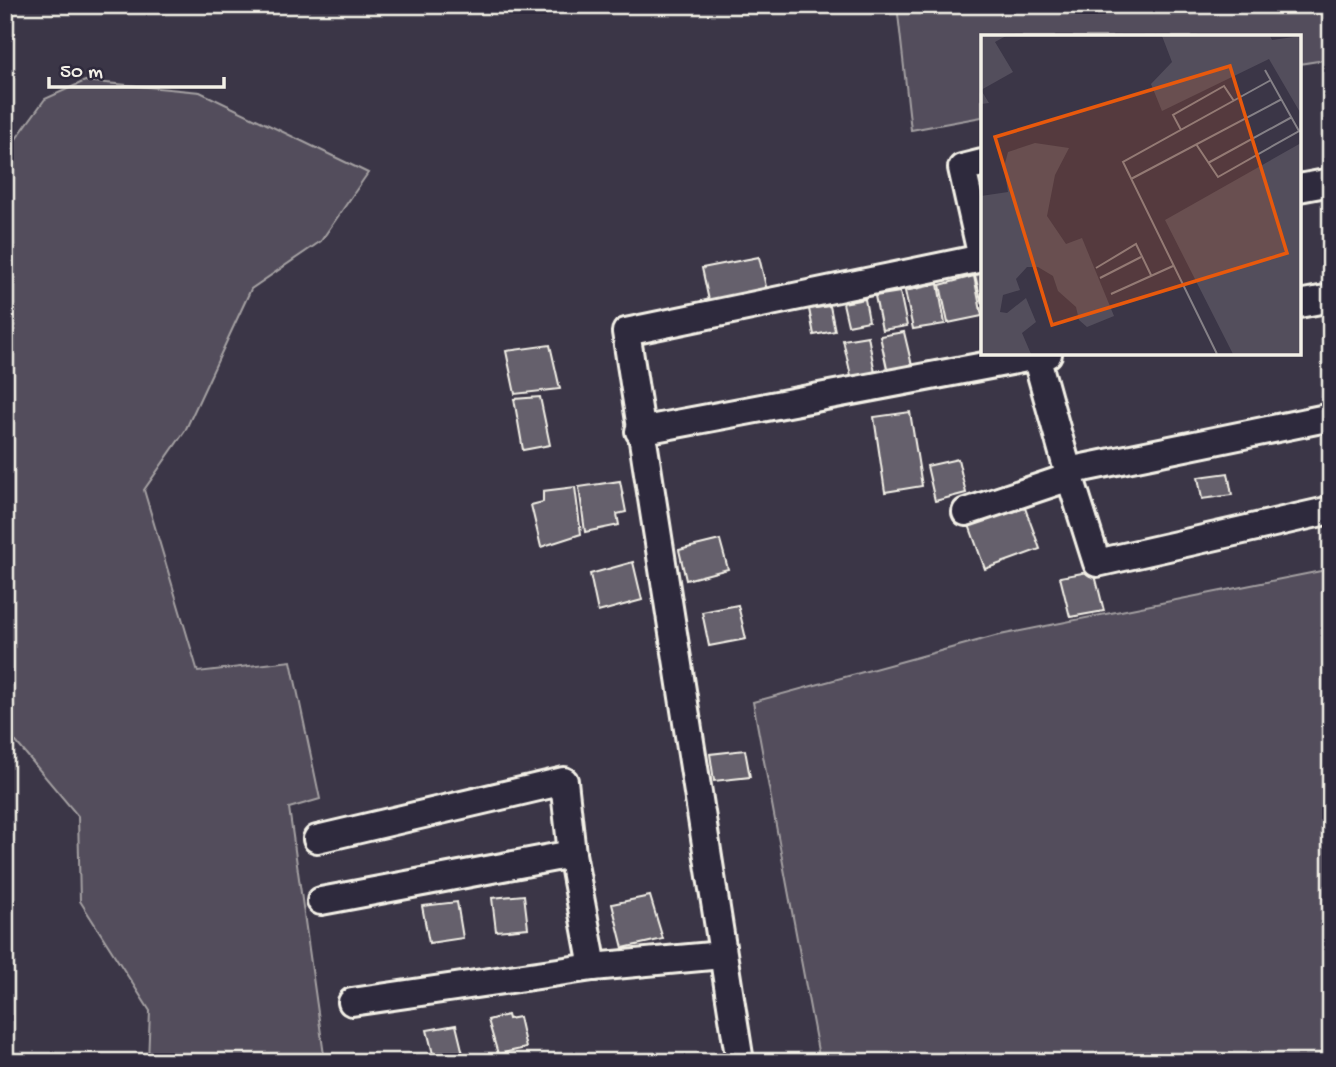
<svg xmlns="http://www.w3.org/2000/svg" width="1336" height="1067" font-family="'Gochi Hand',sans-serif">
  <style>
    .green { fill: #534e5c; stroke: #a4a0a2; stroke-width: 2 }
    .building { fill: #65616c; stroke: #f4f1e8; stroke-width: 2 }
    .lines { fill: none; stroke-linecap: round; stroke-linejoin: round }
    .minor-casing { stroke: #f4f1e8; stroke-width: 32 }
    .minor { stroke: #2f2a3d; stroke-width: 26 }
    .inset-road { fill: none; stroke: #858187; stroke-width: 2 }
    .view { fill: #e8590c; fill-opacity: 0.15; stroke: #e8590c; stroke-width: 3.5 }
    .inset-edge { fill: none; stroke: #f4f1e8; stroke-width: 3.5 }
  </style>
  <rect width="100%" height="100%" fill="#3b3647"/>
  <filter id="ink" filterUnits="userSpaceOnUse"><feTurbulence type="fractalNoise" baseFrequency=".0143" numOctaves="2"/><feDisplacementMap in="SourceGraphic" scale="14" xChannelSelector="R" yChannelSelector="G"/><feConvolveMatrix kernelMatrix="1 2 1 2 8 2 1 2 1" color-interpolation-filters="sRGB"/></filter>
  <g filter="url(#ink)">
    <g class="green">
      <path d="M897,5H1331V59L1299,64V37H982V117L911,130Z"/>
      <path d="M85,81L200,92L368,173L321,241L251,289L185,431L144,490L198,672L291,661L320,799L289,808L325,1062H148L150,1011L80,901L78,816L16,742L5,740V154L45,99Z"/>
      <path d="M1331,569V1062H820L753,702L995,636Z"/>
    </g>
    <g class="building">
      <path d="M759,257L769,299L711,310L702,268Z"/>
      <path d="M982,274V304L975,275Z"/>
      <path d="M974,276L982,316L948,323L940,285Z"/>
      <path d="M938,284L945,324L913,329L905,291Z"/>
      <path d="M900,292L907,326L882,330L875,296Z"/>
      <path d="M865,299L869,321L848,325L843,303Z"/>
      <path d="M830,306L835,331L814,335L809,309Z"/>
      <path d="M904,332L914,374L889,378L880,336Z"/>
      <path d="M868,336L875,373L851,376L843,340Z"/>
      <path d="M550,345L560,389L515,394L506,351Z"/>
      <path d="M540,397L550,445L523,450L514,399Z"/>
      <path d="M910,412L922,486L885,492L874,417Z"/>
      <path d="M958,459L966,493L935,501L927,466Z"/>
      <path d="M1228,473L1232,495L1202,499L1198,477Z"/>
      <path d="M620,481L626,512L617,514L619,525L585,532L579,487Z"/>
      <path d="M575,487L581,534L541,547L531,505L543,502V491Z"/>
      <path d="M1025,508L1040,549L985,569L969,525Z"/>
      <path d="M720,540L728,569L686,580L679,550Z"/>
      <path d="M633,562L642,600L598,612L590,574Z"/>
      <path d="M1094,571L1104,611L1070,617L1060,577Z"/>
      <path d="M738,605L746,639L709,646L702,612Z"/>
      <path d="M745,750L750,777L714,781L710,754Z"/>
      <path d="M524,895L528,928L496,931L492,898Z"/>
      <path d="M650,896L663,939L623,948L612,904Z"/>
      <path d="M457,902L463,938L429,943L422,906Z"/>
      <path d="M507,1015L508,1019L519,1017L526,1048L498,1054L488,1020Z"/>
      <path d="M456,1025L464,1058L435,1062L427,1030Z"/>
    </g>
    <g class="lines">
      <defs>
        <g id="minor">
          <path d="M1299,188L1331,182"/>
          <path d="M982,258L962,168L982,163"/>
          <path d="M1299,304L1331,298"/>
          <path d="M1036,356L1068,471L1097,563L1331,510"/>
          <path d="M639,431L1048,354"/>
          <path d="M1068,471L1331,417"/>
          <path d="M966,512L1070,477"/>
          <path d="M317,839L564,781L572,854L593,967"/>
          <path d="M321,901L572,854"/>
          <path d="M352,1002L593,967L722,955"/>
          <path d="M740,1062L626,332L982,258"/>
        </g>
      </defs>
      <use href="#minor" class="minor-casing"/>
      <use href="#minor" class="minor"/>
    </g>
  </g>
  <g transform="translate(981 35)">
    <rect width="320" height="320" fill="#3b3647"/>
    <path d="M0,1H25L14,7L32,37L0,55L8,68L0,69ZM181,1H289L291,5L320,1V79L288,24L181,76L170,49L191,27ZM54,108L88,113L74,140L66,181L85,209L101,203L133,281L106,292L98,285L95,272L77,256L72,241L57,232H46L35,244L39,255L22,260L19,277L26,278L45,263L55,287L41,298L50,319H0V161L27,157L23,132L27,117ZM320,108V319H252L184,185Z" fill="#534e5c"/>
    <path class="inset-road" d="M200,95L192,80L243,51L253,66M215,109L237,142L318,96L284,35M227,128L311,82M150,144L301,64M115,233L155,209L170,240M119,243L160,222M130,259L192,231M236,319L142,127L290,45"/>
    <path class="view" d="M249,31L306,218L71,290L14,102Z"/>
    <rect width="320" height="320" class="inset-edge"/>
  </g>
  <rect width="1336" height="1067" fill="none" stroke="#2f2a3d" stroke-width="28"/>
  <rect x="14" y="14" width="1308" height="1039" fill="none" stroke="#f4f1e8" stroke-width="2.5" filter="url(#ink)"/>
  <path d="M49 77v10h175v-10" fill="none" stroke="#f4f1e8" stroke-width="3.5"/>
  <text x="60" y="77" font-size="21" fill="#f4f1e8" stroke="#2f2a3d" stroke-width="5" paint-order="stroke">50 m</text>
</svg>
